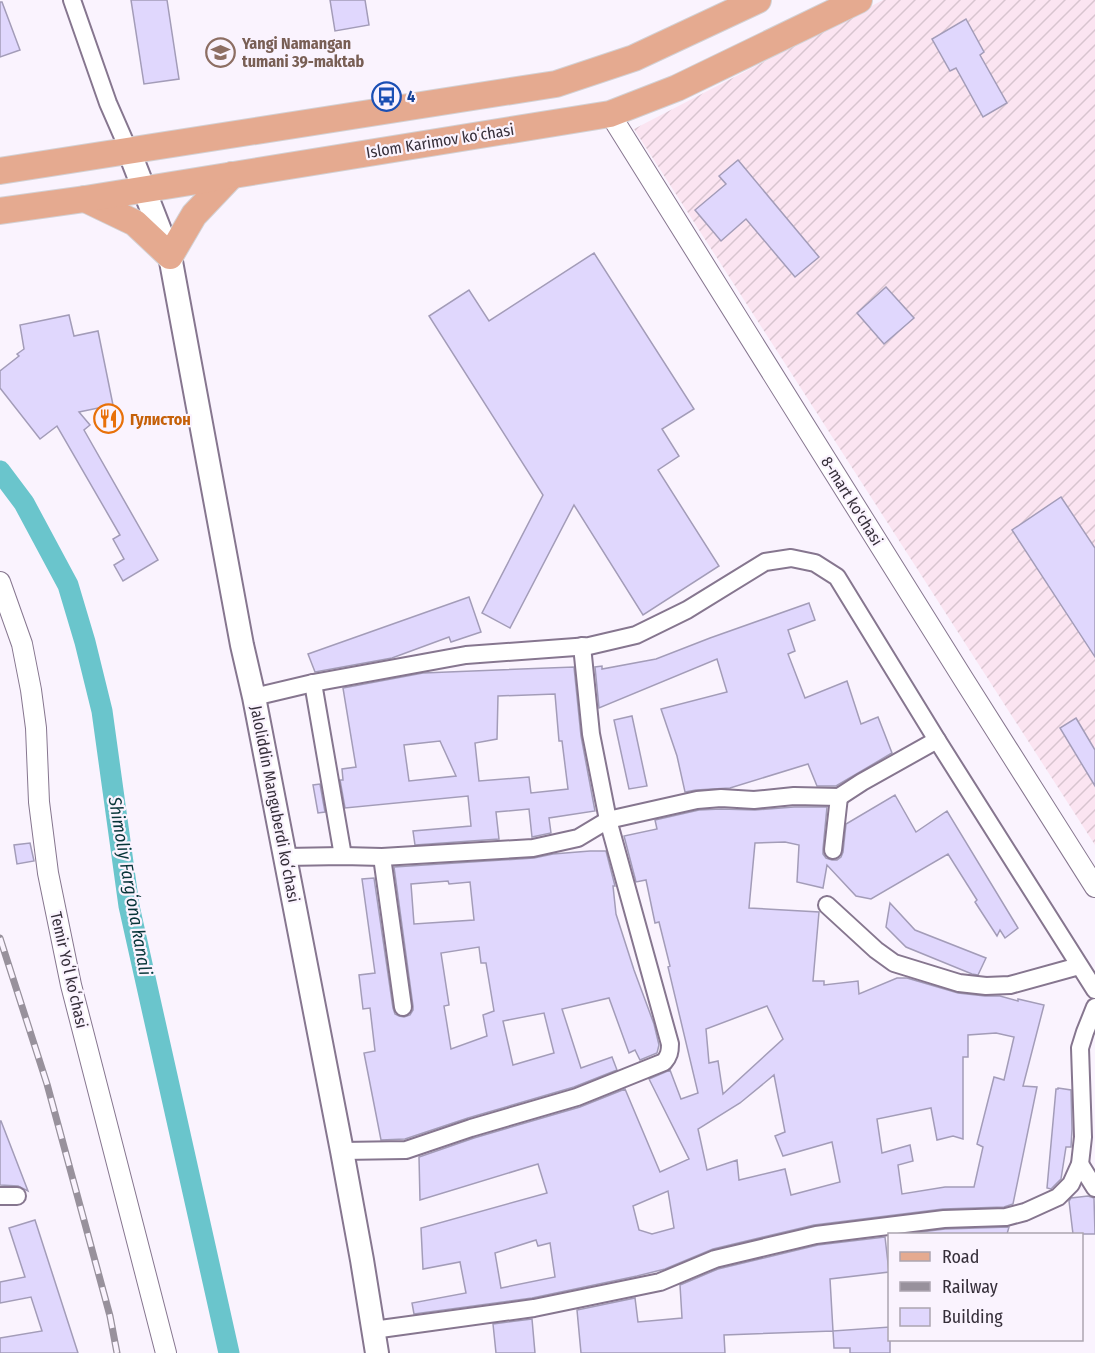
<svg xmlns="http://www.w3.org/2000/svg" width="1095" height="1353" font-family="'Fira Sans Condensed',sans-serif">
  <style>
    .industrial { fill: url(#industrial-furrows) }
    .lines { fill: none; stroke-linecap: round; stroke-linejoin: round }
    .canal { stroke: #6ac5cc; stroke-width: 21 }
    .building { fill: #e0d7fd; stroke: #a39cb8; stroke-width: 1.5; fill-rule: evenodd }
    .minor-casing { stroke: #86768f; stroke-width: 20 }
    .tertiary-casing { stroke: #86768f; stroke-width: 22 }
    .secondary-casing { stroke: #86768f; stroke-width: 26 }
    .primary-casing { stroke: #d3d1d4; stroke-width: 28 }
    .minor { stroke: #fff; stroke-width: 16 }
    .tertiary { stroke: #fff; stroke-width: 20 }
    .secondary { stroke: #fff; stroke-width: 22 }
    .primary { stroke: #e5aa90; stroke-width: 26 }
    .rail-casing { stroke: #98919c; stroke-width: 7 }
    .rail { stroke: #faf3fe; stroke-width: 4.5; stroke-dasharray: 14; stroke-linecap: butt }
    .labels { text-anchor: middle; dominant-baseline: central; stroke-width: 4.5; stroke-linejoin: round; paint-order: stroke }
    .education-label { font-size: 16px; font-weight: bold; fill: #785e54; stroke: #faf3fe; text-anchor: start }
    .transit-label { font-size: 16px; font-weight: bold; fill: #164399; stroke: #faf3fe; text-anchor: start }
    .street-label { font-size: 16px; fill: #362f3a; stroke: #faf3fe }
    .food-label { font-size: 16px; font-weight: bold; fill: #c56008; stroke: #faf3fe; text-anchor: start }
    .water-label { font-size: 18px; font-style: italic; fill: #073539; stroke: #faf3fe }
  </style>
  <defs>
    <pattern id="industrial-furrows" width="10" height="10" patternUnits="userSpaceOnUse" patternTransform="scale(1.5)"><rect width="10" height="10" fill="#fbe4f1"/><path d="M-1 1l2-2M0 10L10 0M9 11l2-2" fill="none" stroke="#d8c4cf"/></pattern>
  </defs>
  <rect width="100%" height="100%" fill="#faf3fe"/>
  <path class="industrial" d="M883,0H1095V845L634,129Z"/>
  <g class="lines">
    <path class="canal" d="M0,471L24,503L68,585L85,642L102,711L129,906L229,1353"/>
  </g>
  <g class="building">
    <path d="M131,0H167L179,79L144,84Z"/>
    <path d="M330,0H365L369,25L335,31Z"/>
    <path d="M0,2H2L20,50L0,57Z"/>
    <path d="M966,19L984,52L980,55L1007,103L983,117L956,68L950,71L932,39Z"/>
    <path d="M738,160L819,257L795,277L746,219L721,241L695,210L726,184L719,176Z"/>
    <path d="M594,253L694,409L662,429L679,456L658,470L719,566L643,615L574,505L510,628L482,613L543,495L429,316L469,290L489,321Z"/>
    <path d="M886,287L914,318L884,344L857,313Z"/>
    <path d="M69,315L74,336L98,331L113,405L79,412L90,425L84,430L158,560L123,581L114,565L124,559L113,539L120,535L57,426L40,439L0,388V371L19,356L17,354L24,349L20,325Z"/>
    <path d="M1061,497L1095,548V657L1012,530Z"/>
    <path d="M469,597L481,632L451,642L449,637L392,658L315,672L308,654Z"/>
    <path d="M809,603L815,620L788,630L795,651L788,654L805,698L847,681L861,724L878,717L892,753L836,786H817L808,764L730,788L696,790L685,792L677,756L661,709L727,692L717,659L599,708L595,667L602,666V669L656,659L710,638Z"/>
    <path d="M574,667L581,736L595,811L549,818L551,833L532,837L529,809L496,812L499,839L415,845L413,831L471,826L468,796L345,808L340,780H343L342,769L356,767L343,688L423,673ZM555,694L559,741H562L568,789L531,793L529,777L479,781L475,743L497,739L498,696ZM440,741L456,776L409,781L404,745Z"/>
    <path d="M632,716L647,786L629,789L614,720Z"/>
    <path d="M1076,718L1095,750V786L1060,728Z"/>
    <path d="M320,784L325,812L318,813L313,785Z"/>
    <path d="M895,795L916,832L947,811L1018,928L1005,938L1000,930L997,936L975,902L977,900L948,854L871,899L856,896L827,865L823,888L797,882L799,845L785,842L755,843L749,908L819,912L813,981H824V985L858,981L859,994L897,978H907L958,993L985,996H1000L1018,1001V999L1044,1005L1023,1086L1037,1087L1013,1204L1004,1207L943,1209L814,1225L713,1249L665,1269L637,1276L532,1298L414,1314L412,1303L466,1293L460,1262L423,1269L421,1228L547,1193L538,1164L420,1200L419,1157L474,1138L580,1107L625,1089L660,1172L689,1159L649,1079L670,1070L681,1099L698,1093L668,967L670,966L659,922L655,923L646,880L636,882L624,836L657,829L655,820L699,810L721,809L755,810L794,807H827L823,849V854L826,858L832,860H837L841,857L843,852L846,824ZM767,1006L783,1039L723,1094L718,1061L709,1063L706,1029ZM996,1033L1014,1037L1004,1080L994,1077L977,1144L983,1147L974,1187H945L902,1194L898,1165L913,1161L910,1145L882,1153L877,1119L931,1108L937,1140L953,1136L963,1139V1057H968V1035ZM774,1075L785,1132L775,1136L783,1156L832,1142L840,1182L791,1195L785,1169L739,1180L737,1160L707,1170L698,1129L740,1103ZM668,1191L674,1228L652,1234L639,1230L633,1206ZM536,1240L538,1246L550,1243L555,1277L501,1288L495,1253Z"/>
    <path d="M30,843L34,861L17,864L14,845Z"/>
    <path d="M590,851H606L615,886H613L616,914L634,970L654,1024L659,1045L657,1053L640,1060L635,1050L629,1053L609,998L562,1009L581,1068L612,1057L617,1070L574,1087L468,1118L405,1139L381,1140L364,1053L375,1051L370,1008L363,1009L359,975L375,973L362,879L374,878L393,1008L395,1014L399,1016L404,1017L410,1015L413,1010V1006L394,867L534,858L553,854ZM448,881L449,884L470,882L474,920L414,924L411,884ZM479,947L481,963H486L494,1011L483,1015L487,1036L451,1049L444,1006L449,1005L441,953ZM544,1013L554,1053L513,1065L503,1021Z"/>
    <path d="M890,903L915,930L986,958L978,975L972,974L906,947L886,927Z"/>
    <path d="M1058,1088L1071,1090L1072,1129L1071,1147H1066L1061,1179L1051,1189L1047,1188L1056,1089H1058Z"/>
    <path d="M0,1121H1L28,1191L18,1186L0,1185Z"/>
    <path d="M1088,1196L1094,1198L1095,1234H1073L1069,1201L1071,1198Z"/>
    <path d="M35,1220L78,1353H0V1338L42,1331L31,1297L0,1303V1282L25,1277L9,1228Z"/>
    <path d="M1009,1227L1007,1234H905L945,1229Z"/>
    <path d="M885,1237L889,1272L830,1279L833,1331L890,1327V1353H850V1348H834L833,1331L724,1335L725,1353H581L577,1310L635,1298L638,1322L682,1318L680,1285L718,1269L818,1245Z"/>
    <path d="M532,1319L535,1353H496L493,1324Z"/>
  </g>
  <g class="lines">
    <defs>
      <g id="minor">
        <path d="M72,0L108,103L129,151"/>
        <path d="M313,683L343,856"/>
        <path d="M254,697L313,683L466,655L589,646L636,635L687,610L765,562L791,558L815,563L837,577L937,740L1095,990"/>
        <path d="M833,850L839,797"/>
        <path d="M285,857L343,856L382,857L533,848L578,838L608,820L697,800L721,798L754,800L794,796L839,797L862,782L937,740"/>
        <path d="M382,857L403,1007"/>
        <path d="M827,905L876,950L894,963L959,983L986,986L1010,985L1079,966"/>
        <path d="M342,1151L406,1150L471,1128L577,1097L664,1062C669,1056 670,1052 670,1044L608,820L591,734L582,646"/>
        <path d="M1080,1164L1095,1188"/>
        <path d="M0,1196H17"/>
        <path d="M373,1330L534,1308L660,1282L715,1259L816,1235L944,1219L1006,1217L1025,1212L1058,1197L1071,1184L1080,1164L1083,1137L1080,1048L1085,1032L1095,1007"/>
      </g>
      <g id="tertiary">
        <path d="M610,114L964,680L1095,887"/>
        <path d="M0,582L22,644L31,690L36,728L39,802L48,873L71,985L166,1353"/>
      </g>
      <path id="secondary" d="M129,151L170,256L242,645L254,697L342,1151L362,1260L377,1353"/>
      <g id="primary">
        <path d="M0,171L556,84L634,58L758,0"/>
        <path d="M85,199L135,223L170,256L194,215L232,175"/>
        <path d="M0,211L85,199L610,114L677,88L859,0"/>
      </g>
    </defs>
    <use href="#minor" class="minor-casing"/>
    <use href="#tertiary" class="tertiary-casing"/>
    <use href="#secondary" class="secondary-casing"/>
    <use href="#primary" class="primary-casing"/>
    <use href="#minor" class="minor"/>
    <use href="#tertiary" class="tertiary"/>
    <use href="#secondary" class="secondary"/>
    <use href="#primary" class="primary"/>
    <defs>
      <path id="rail" d="M0,938L47,1084L110,1316L117,1353"/>
    </defs>
    <use href="#rail" class="rail-casing"/>
    <use href="#rail" class="rail"/>
  </g>
  <defs>
    <symbol id="school-ring" viewBox="-11 -11 22 22"><circle r="9.5" fill="#faf3fe" stroke="#8d6e63" stroke-width="1.5"/><path d="M0-5L7-2L0 1L-7-2ZM-4 1L0 2.5L4 1V4Q0 6-4 4Z" fill="#8d6e63"/></symbol>
    <symbol id="bus-ring" viewBox="-11 -11 22 22"><circle r="9.5" fill="#faf3fe" stroke="#1a4fb4" stroke-width="1.5"/><path d="M-5-6H5V4H4V6H2V4H-2V6H-4V4H-5ZM-3.5-4V0h7V-4ZM-3.5 1.2v1.5H-2V1.2ZM2 1.2v1.5H3.5V1.2Z" fill="#1a4fb4"/></symbol>
    <symbol id="restaurant-ring" viewBox="-11 -11 22 22"><circle r="9.5" fill="#faf3fe" stroke="#e8710a" stroke-width="1.5"/><path d="M-5-6h1v4h1v-4h1v4h1v-4h1v5L-1.5 .5V6h-2V.5L-5-1ZM5-6V6H3V1.5H1.5Q1.5-4 5-6Z" fill="#e8710a"/></symbol>
  </defs>
  <g fill-rule="evenodd">
    <use href="#school-ring" x="204" y="36" width="33" height="33"/>
    <use href="#bus-ring" x="370" y="80" width="33" height="33"/>
    <use href="#restaurant-ring" x="92" y="402" width="33" height="33"/>
  </g>
  <g class="labels">
    <g class="education-label">
      <text x="242" y="43">Yangi Namangan<tspan x="242" dy="18">tumani 39-maktab</tspan></text>
    </g>
    <g class="transit-label">
      <text x="407" y="96">4</text>
    </g>
    <g class="street-label">
      <text transform="translate(440 141) rotate(-9)">Islom Karimov koʻchasi</text>
      <text transform="translate(852 501) rotate(58)">8-mart ko'chasi</text>
      <text transform="translate(275 804) rotate(79)">Jaloliddin Manguberdi koʻchasi</text>
      <text transform="translate(69 970) rotate(77)">Temir Yoʻl koʻchasi</text>
    </g>
    <g class="food-label">
      <text x="130" y="419">Гулистон</text>
    </g>
    <g class="water-label">
      <text transform="translate(130 886) rotate(80)">Shimoliy Fargʻona kanali</text>
    </g>
  </g>
  <rect x="888" y="1233" width="195" height="108" fill="#faf3fe" stroke="#aca5b0" stroke-width="1.5"/>
  <rect x="900" y="1252" width="30" height="9" fill="#e5aa90" stroke="#aca5b0" stroke-width="1.5"/>
  <text x="942" y="1263" font-size="18" fill="#362f3a">Road</text>
  <rect x="900" y="1282" width="30" height="9" fill="#98919c" stroke="#aca5b0" stroke-width="1.5"/>
  <text x="942" y="1293" font-size="18" fill="#362f3a">Railway</text>
  <rect x="900" y="1308" width="30" height="18" fill="#e0d7fd" stroke="#aca5b0" stroke-width="1.5"/>
  <text x="942" y="1323" font-size="18" fill="#362f3a">Building</text>
</svg>
